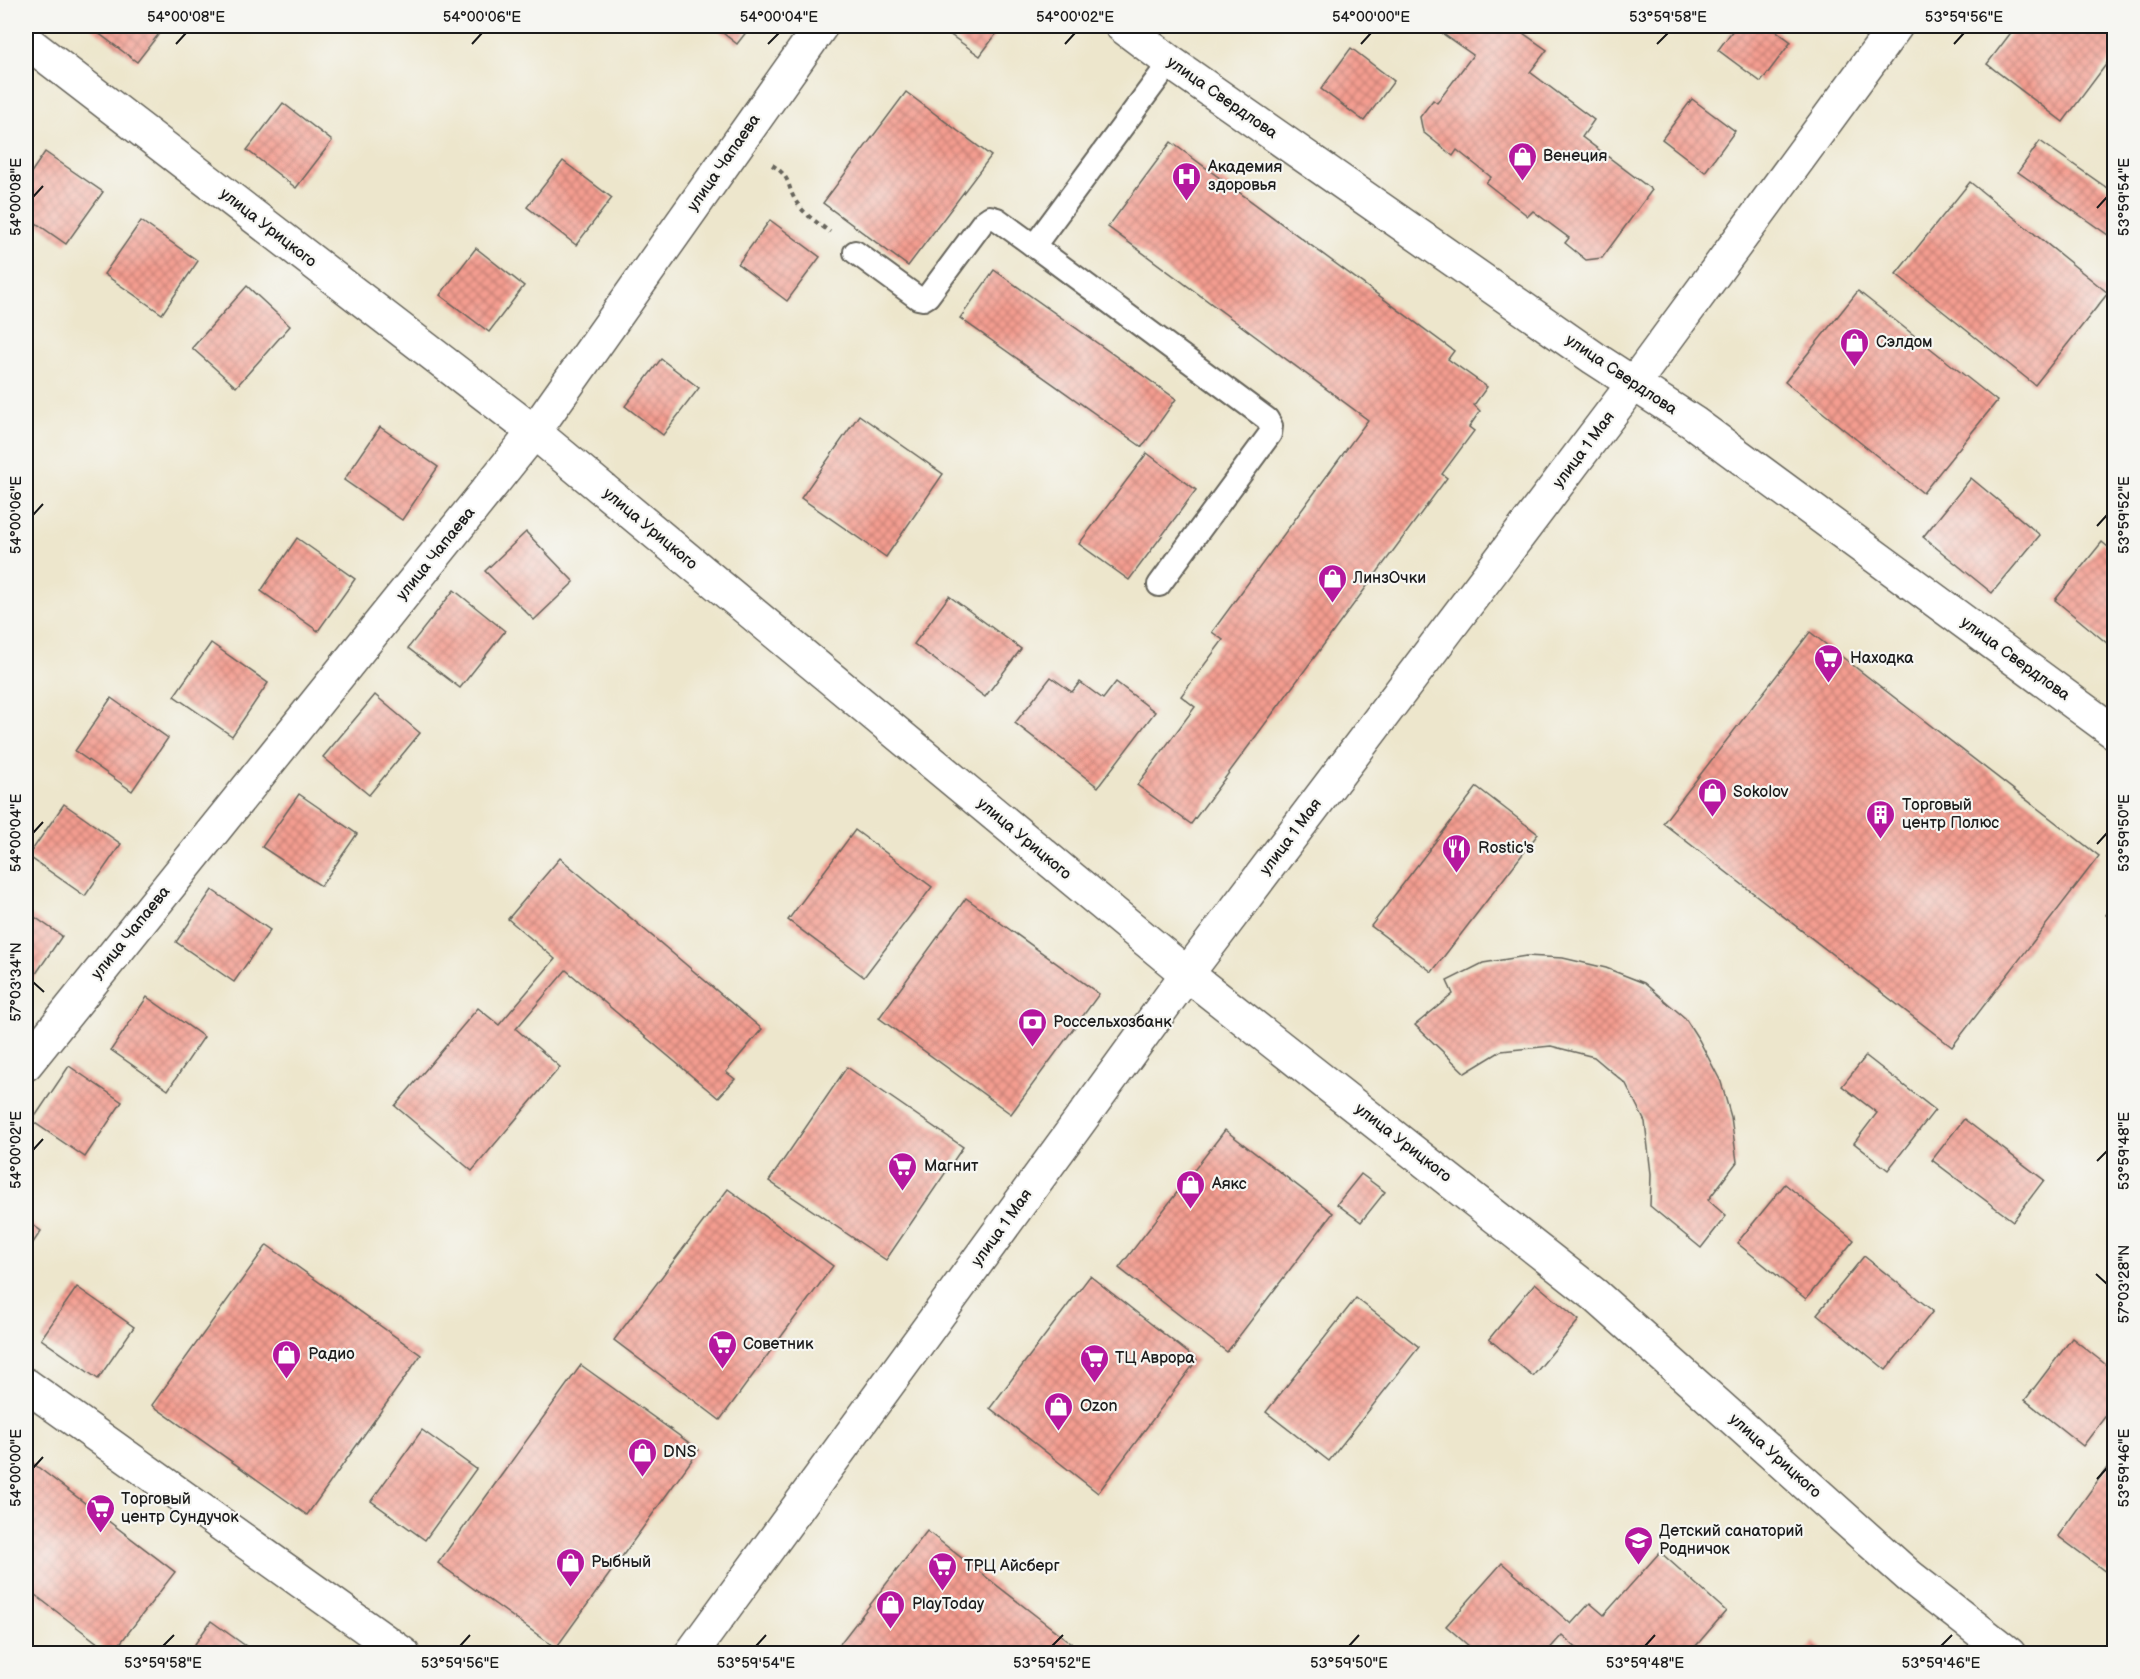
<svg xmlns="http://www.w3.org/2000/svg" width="2140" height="1679" font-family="'Balsamiq Sans',sans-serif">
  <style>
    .building { fill: url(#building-cross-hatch) }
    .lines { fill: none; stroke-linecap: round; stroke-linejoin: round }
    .lane-casing { stroke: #65635a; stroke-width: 26 }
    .street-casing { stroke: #65635a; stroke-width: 36 }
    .secondary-casing { stroke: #65635a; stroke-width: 36 }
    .path { stroke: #65635a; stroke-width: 4; stroke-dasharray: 4.5 4.5; stroke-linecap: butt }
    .lane { stroke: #fff; stroke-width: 22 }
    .street { stroke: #fff; stroke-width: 33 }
    .secondary { stroke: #fff; stroke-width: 33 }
    .ticks { fill: none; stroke: #1c1c1c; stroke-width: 2 }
    .labels { text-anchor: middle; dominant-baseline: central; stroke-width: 4.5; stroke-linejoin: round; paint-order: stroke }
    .street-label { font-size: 16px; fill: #1c1c1c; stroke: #f6f6f2 }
    .poi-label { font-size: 16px; fill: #1c1c1c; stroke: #f6f6f2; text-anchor: start }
    .neatline { fill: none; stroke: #1c1c1c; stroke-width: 2 }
    .ticks-label { font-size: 15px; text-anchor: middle; fill: #1c1c1c }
  </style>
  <defs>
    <pattern id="building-cross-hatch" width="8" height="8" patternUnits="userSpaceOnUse" patternTransform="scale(1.5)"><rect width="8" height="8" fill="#f49d90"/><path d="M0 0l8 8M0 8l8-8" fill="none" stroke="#c57f75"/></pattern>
  </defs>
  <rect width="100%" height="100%" fill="#f6f6f2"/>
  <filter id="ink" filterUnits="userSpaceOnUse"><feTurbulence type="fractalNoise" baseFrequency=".0167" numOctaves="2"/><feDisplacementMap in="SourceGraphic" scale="12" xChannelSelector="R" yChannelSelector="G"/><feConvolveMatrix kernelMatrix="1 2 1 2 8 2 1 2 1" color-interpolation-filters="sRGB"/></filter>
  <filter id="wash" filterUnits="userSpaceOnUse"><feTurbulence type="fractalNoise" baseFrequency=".008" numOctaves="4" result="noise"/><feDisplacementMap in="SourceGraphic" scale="24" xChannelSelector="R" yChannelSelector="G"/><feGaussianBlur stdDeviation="1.35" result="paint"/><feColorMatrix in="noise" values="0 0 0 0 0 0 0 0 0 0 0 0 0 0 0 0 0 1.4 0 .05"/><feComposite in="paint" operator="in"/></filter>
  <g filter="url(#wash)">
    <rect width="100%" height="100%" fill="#ede6cc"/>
    <g id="blocks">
      <g class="building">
        <path d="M89,26H165L137,62Z"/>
        <path d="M714,26H751L737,44Z"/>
        <path d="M938,26H1002L980,56Z"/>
        <path d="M1443,26H1513L1547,50L1530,72L1594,120L1582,137L1652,190L1602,258L1586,260L1565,243L1569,238L1533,211L1528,216L1486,183L1491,177L1457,150L1453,156L1423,132L1420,117L1433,100L1437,103L1473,55L1439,31Z"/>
        <path d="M1736,26H1770L1791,42L1761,82L1718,50Z"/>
        <path d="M2016,26H2114V54L2063,122L1987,64Z"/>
        <path d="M1351,48L1394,81L1364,121L1321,89Z"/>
        <path d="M906,92L991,156L908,266L823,203Z"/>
        <path d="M1692,99L1735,131L1705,172L1662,139Z"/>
        <path d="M283,103L332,141L296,188L247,150Z"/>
        <path d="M2040,141L2114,193V226L2108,235L2018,172Z"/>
        <path d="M1171,142L1454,351L1448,359L1487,387L1474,405L1480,411L1469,427L1474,431L1442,474L1447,478L1191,824L1137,785L1195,707L1181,696L1223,640L1212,632L1368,420L1108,227Z"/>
        <path d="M45,152L103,192L66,244L26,216V180Z"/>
        <path d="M563,161L612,198L576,245L527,207Z"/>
        <path d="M1970,182L2108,293L2035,385L1896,274Z"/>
        <path d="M770,220L820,257L787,301L738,264Z"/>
        <path d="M141,221L198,261L162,314L104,274Z"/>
        <path d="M476,248L524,286L489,332L440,295Z"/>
        <path d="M994,270L1176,399L1142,447L960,318Z"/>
        <path d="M247,286L290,326L236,387L192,348Z"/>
        <path d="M1858,291L1997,401L1923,493L1785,382Z"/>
        <path d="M661,359L699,388L663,435L625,406Z"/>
        <path d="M859,415L943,474L886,557L801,498Z"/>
        <path d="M380,427L438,467L402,520L344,480Z"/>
        <path d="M1147,453L1196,490L1129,580L1079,544Z"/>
        <path d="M1971,478L2040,535L1992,593L1923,537Z"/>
        <path d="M526,532L574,582L534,620L485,571Z"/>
        <path d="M297,538L355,579L318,631L261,591Z"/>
        <path d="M2102,542L2114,552V649L2055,600Z"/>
        <path d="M454,590L505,631L460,688L408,648Z"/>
        <path d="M949,596L1021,649L985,697L914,644Z"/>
        <path d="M1810,632L2099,856L1952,1047L1663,823Z"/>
        <path d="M211,643L268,683L232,736L174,696Z"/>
        <path d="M1051,677L1072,692L1080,682L1103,699L1116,682L1155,712L1098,787L1015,723Z"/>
        <path d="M375,695L420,733L369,795L323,757Z"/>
        <path d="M111,698L168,738L132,791L75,751Z"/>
        <path d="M1477,787L1538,834L1432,972L1371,926Z"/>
        <path d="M299,794L357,834L321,886L262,847Z"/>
        <path d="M64,804L121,844L85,896L28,856Z"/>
        <path d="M855,830L932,887L864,977L788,920Z"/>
        <path d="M560,858L762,1029L726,1072L735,1079L718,1098L566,970L516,1029L560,1067L472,1171L395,1106L478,1008L499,1025L555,959L508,919Z"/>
        <path d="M212,890L270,930L234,982L176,942Z"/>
        <path d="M966,898L1099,994L1011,1114L879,1018Z"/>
        <path d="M2114,904V922L2106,915Z"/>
        <path d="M26,911L62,936L26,988Z"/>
        <path d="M1526,956L1563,958L1606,968L1644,983L1685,1018L1699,1040L1721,1082L1731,1117L1737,1162L1708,1200L1726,1216L1701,1248L1650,1206L1651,1174L1645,1122L1626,1084L1594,1057L1551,1046L1501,1051L1465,1073L1415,1025L1453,994L1447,981L1483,963Z"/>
        <path d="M147,997L204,1037L168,1090L111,1050Z"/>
        <path d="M1866,1056L1935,1110L1888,1170L1854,1143L1877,1113L1842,1086Z"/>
        <path d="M69,1066L122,1102L85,1157L32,1121Z"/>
        <path d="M847,1067L963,1147L886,1260L769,1181Z"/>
        <path d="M1964,1119L2044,1180L2013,1221L1932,1160Z"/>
        <path d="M1225,1130L1333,1213L1227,1352L1119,1268Z"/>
        <path d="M1361,1174L1385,1192L1361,1222L1337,1204Z"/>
        <path d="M1785,1184L1854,1240L1806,1299L1737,1243Z"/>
        <path d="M728,1189L833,1266L720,1420L614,1340Z"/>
        <path d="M26,1220L41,1231L26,1253Z"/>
        <path d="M267,1245L421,1355L307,1515L152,1405Z"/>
        <path d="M1864,1256L1933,1311L1886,1370L1817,1314Z"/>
        <path d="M1090,1276L1197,1360L1098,1493L990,1408Z"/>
        <path d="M1535,1283L1579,1320L1533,1376L1489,1339Z"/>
        <path d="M77,1287L134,1327L98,1379L41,1339Z"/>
        <path d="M1356,1298L1419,1347L1329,1461L1266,1412Z"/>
        <path d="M2072,1338L2114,1371V1405L2083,1446L2025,1400Z"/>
        <path d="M581,1365L699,1450L556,1648L438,1563Z"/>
        <path d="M422,1430L476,1469L425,1540L371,1501Z"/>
        <path d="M26,1458L175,1572L112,1654L26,1588Z"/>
        <path d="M2114,1458V1578L2058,1536Z"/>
        <path d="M927,1531L1085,1654H832Z"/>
        <path d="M1660,1552L1726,1611L1689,1654H1583L1562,1635L1545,1654H1478L1446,1626L1502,1563L1571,1624L1590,1603L1604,1615Z"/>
        <path d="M211,1621L257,1654H188Z"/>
        <path d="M1814,1642L1827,1654H1804Z"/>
      </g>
    </g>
  </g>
  <g filter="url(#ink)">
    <use href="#blocks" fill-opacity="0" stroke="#65635a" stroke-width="1.5"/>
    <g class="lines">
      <defs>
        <g id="lane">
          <path d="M855,252L918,298L923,299L928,296L983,222L990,217L997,219L1034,246"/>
          <path d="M1159,585L1270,434L1271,426L1267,419L1034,246L1170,62"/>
        </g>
        <g id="street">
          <path d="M1122,26L1170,62L1594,358L1694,423L2114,732"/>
          <path d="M26,41L534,432L1187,974L1595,1295L1909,1576L2009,1654"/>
          <path d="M26,1385L403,1654"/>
        </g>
        <g id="secondary">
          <path d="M26,1064L534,432L821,26"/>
          <path d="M691,1654L1187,974L1634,383L1896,26"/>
        </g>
      </defs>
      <use href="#lane" class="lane-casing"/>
      <use href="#street" class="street-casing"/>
      <use href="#secondary" class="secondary-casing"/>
      <path class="path" d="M772,165C793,178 786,187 797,203C805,215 818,223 830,232"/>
      <use href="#lane" class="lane"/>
      <use href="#street" class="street"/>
      <use href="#secondary" class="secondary"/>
    </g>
  </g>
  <path class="ticks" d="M176,44L186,33M472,44L482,33M768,44L779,33M1065,44L1075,33M1361,44L1371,33M1657,44L1668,33M1954,44L1964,33M33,197L43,186M2097,208L2107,197M33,515L43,504M2097,526L2107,515M33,833L43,822M2097,844L2107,833M33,982L44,992M33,1150L43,1139M2097,1161L2107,1151M2096,1274L2107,1284M33,1468L43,1457M2097,1479L2107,1468M163,1646L174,1635M460,1646L470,1635M756,1646L766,1635M1052,1646L1063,1635M1349,1646L1359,1635M1645,1646L1655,1635M1941,1646L1952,1635"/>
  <defs>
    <symbol id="shop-pin" viewBox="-11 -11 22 30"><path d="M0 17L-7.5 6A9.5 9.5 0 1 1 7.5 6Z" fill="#b5179e" stroke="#f6f6f2"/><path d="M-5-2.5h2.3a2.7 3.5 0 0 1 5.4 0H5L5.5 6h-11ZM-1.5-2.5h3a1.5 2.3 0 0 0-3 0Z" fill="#fff"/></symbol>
    <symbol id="hospital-pin" viewBox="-11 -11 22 30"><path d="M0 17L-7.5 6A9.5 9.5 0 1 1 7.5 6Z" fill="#b5179e" stroke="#f6f6f2"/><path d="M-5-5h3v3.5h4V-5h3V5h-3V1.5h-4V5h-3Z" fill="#fff"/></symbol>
    <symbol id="supermarket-pin" viewBox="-11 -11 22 30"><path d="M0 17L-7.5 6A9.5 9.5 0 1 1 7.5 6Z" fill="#b5179e" stroke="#f6f6f2"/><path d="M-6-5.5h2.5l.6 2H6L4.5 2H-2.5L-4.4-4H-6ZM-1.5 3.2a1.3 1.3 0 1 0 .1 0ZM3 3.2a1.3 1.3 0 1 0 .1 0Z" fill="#fff"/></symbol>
    <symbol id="building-pin" viewBox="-11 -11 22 30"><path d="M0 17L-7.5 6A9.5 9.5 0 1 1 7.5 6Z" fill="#b5179e" stroke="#f6f6f2"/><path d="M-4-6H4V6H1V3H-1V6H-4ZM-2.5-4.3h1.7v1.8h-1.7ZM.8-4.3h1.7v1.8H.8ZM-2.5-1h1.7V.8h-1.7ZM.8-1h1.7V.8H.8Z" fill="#fff"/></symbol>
    <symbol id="restaurant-pin" viewBox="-11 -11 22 30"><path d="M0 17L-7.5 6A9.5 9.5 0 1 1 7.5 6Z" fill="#b5179e" stroke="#f6f6f2"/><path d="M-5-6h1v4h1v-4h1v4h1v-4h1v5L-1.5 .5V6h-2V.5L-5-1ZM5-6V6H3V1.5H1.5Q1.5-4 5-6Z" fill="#fff"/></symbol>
    <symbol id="bank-pin" viewBox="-11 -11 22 30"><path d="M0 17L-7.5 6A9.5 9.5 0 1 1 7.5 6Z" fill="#b5179e" stroke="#f6f6f2"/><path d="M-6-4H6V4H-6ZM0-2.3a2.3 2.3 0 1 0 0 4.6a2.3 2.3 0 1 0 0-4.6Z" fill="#fff"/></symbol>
    <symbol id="school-pin" viewBox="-11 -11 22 30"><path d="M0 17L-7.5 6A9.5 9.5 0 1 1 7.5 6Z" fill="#b5179e" stroke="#f6f6f2"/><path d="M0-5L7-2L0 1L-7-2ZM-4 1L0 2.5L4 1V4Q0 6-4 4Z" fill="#fff"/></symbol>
  </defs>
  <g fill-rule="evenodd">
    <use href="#shop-pin" x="1506" y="140" width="33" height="45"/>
    <use href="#hospital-pin" x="1170" y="160" width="33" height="45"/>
    <use href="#shop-pin" x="1838" y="326" width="33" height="45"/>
    <use href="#shop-pin" x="1316" y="562" width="33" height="45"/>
    <use href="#supermarket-pin" x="1812" y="642" width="33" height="45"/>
    <use href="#shop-pin" x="1696" y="776" width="33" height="45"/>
    <use href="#building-pin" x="1864" y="798" width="33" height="45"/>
    <use href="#restaurant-pin" x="1440" y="832" width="33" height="45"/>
    <use href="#bank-pin" x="1016" y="1006" width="33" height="45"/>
    <use href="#supermarket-pin" x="886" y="1150" width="33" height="45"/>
    <use href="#shop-pin" x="1174" y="1168" width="33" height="45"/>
    <use href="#supermarket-pin" x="706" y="1328" width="33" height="45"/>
    <use href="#shop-pin" x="270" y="1338" width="33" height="45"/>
    <use href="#supermarket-pin" x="1078" y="1342" width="33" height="45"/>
    <use href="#shop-pin" x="1042" y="1390" width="33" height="45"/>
    <use href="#shop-pin" x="626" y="1436" width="33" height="45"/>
    <use href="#supermarket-pin" x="84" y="1492" width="33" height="45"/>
    <use href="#school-pin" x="1622" y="1524" width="33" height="45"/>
    <use href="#shop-pin" x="554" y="1546" width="33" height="45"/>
    <use href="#supermarket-pin" x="926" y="1550" width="33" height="45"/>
    <use href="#shop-pin" x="874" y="1588" width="33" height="45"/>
  </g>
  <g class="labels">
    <g class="street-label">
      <text transform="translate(1222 98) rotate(35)">улица Свердлова</text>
      <text transform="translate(724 163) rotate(-55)">улица Чапаева</text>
      <text transform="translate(268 228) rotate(38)">улица Урицкого</text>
      <text transform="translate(1621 375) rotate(34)">улица Свердлова</text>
      <text transform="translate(1584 450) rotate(-53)">улица 1 Мая</text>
      <text transform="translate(650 529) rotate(40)">улица Урицкого</text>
      <text transform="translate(436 554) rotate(-51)">улица Чапаева</text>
      <text transform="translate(2015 659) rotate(36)">улица Свердлова</text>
      <text transform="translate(1291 837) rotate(-53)">улица 1 Мая</text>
      <text transform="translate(1024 839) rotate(40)">улица Урицкого</text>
      <text transform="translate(131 933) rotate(-51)">улица Чапаева</text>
      <text transform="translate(1403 1143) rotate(38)">улица Урицкого</text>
      <text transform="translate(1002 1228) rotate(-54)">улица 1 Мая</text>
      <text transform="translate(1775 1456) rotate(42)">улица Урицкого</text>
    </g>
    <g class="poi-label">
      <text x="1543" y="156">Венеция</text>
      <text x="1208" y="167">Академия<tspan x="1208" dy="18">здоровья</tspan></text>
      <text x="1876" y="342">Сэлдом</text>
      <text x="1353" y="578">ЛинзОчки</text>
      <text x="1850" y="658">Находка</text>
      <text x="1733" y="792">Sokolov</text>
      <text x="1902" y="805">Торговый<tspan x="1902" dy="18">центр Полюс</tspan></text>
      <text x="1478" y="848">Rostic's</text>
      <text x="1053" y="1022">Россельхозбанк</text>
      <text x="924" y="1166">Магнит</text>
      <text x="1212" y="1184">Аякс</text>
      <text x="743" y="1344">Советник</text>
      <text x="308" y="1354">Радио</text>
      <text x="1115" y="1358">ТЦ Аврора</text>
      <text x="1080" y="1406">Ozon</text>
      <text x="663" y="1452">DNS</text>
      <text x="121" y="1499">Торговый<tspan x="121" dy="18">центр Сундучок</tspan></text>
      <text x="1659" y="1531">Детский санаторий<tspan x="1659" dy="18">Родничок</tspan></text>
      <text x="591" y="1562">Рыбный</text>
      <text x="964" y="1566">ТРЦ Айсберг</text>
      <text x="912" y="1604">PlayToday</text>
    </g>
  </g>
  <rect width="2140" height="1679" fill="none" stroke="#f6f6f2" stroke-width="66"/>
  <rect x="33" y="33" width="2074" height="1613" class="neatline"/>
  <g class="ticks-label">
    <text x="186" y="22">54°00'08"E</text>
    <text x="482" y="22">54°00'06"E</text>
    <text x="779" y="22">54°00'04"E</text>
    <text x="1075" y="22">54°00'02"E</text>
    <text x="1371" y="22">54°00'00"E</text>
    <text x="1668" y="22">53°59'58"E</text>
    <text x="1964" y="22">53°59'56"E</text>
    <text transform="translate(16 197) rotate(-90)" y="5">54°00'08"E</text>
    <text transform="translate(2124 197) rotate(-90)" y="5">53°59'54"E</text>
    <text transform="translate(16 515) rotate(-90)" y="5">54°00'06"E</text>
    <text transform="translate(2124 515) rotate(-90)" y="5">53°59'52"E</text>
    <text transform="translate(16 833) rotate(-90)" y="5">54°00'04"E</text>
    <text transform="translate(2124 833) rotate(-90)" y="5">53°59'50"E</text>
    <text transform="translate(16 982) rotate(-90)" y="5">57°03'34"N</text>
    <text transform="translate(16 1150) rotate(-90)" y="5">54°00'02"E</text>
    <text transform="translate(2124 1151) rotate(-90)" y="5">53°59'48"E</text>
    <text transform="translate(2124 1284) rotate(-90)" y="5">57°03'28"N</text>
    <text transform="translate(16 1468) rotate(-90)" y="5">54°00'00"E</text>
    <text transform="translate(2124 1468) rotate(-90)" y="5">53°59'46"E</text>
    <text x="163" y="1668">53°59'58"E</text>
    <text x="460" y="1668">53°59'56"E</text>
    <text x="756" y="1668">53°59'54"E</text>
    <text x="1052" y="1668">53°59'52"E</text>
    <text x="1349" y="1668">53°59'50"E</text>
    <text x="1645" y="1668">53°59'48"E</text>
    <text x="1941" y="1668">53°59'46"E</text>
  </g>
</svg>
